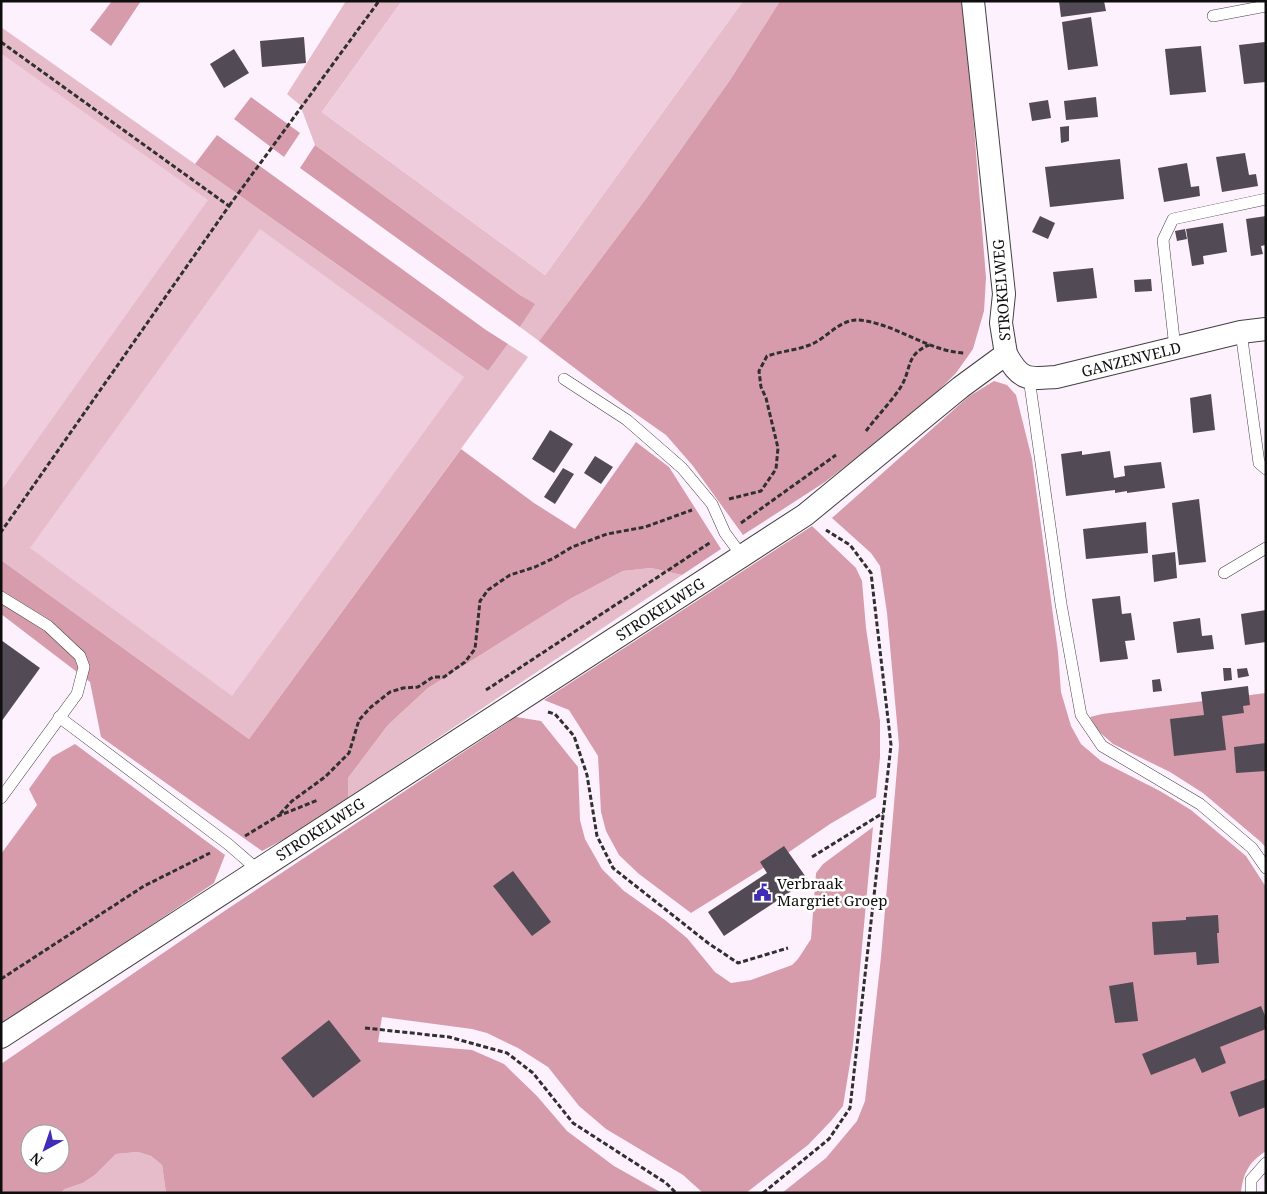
<svg xmlns="http://www.w3.org/2000/svg" width="1267" height="1194" font-family="'Noto Serif',serif">
  <style>
    .green { fill: #e7bcca }
    .forest { fill: #d79cab; fill-rule: evenodd }
    .pitch { fill: #efcddd }
    .building { fill: #524b56 }
    .lines { fill: none; stroke-linecap: round; stroke-linejoin: round }
    .service-casing { stroke: #414141; stroke-width: 12 }
    .minor-casing { stroke: #414141; stroke-width: 24 }
    .path { stroke: #303030; stroke-width: 3; stroke-dasharray: 5 2.5; stroke-linecap: butt }
    .service { stroke: #fff; stroke-width: 11 }
    .minor { stroke: #fff; stroke-width: 22 }
    .labels { text-anchor: middle; dominant-baseline: central; stroke-width: 5; stroke-linejoin: round; paint-order: stroke }
    .street-label { font-size: 15px; fill: #0e0e0e; stroke: #fff }
    .poi-label { font-size: 15px; fill: #0e0e0e; stroke: #fff; text-anchor: start }
  </style>
  <rect width="100%" height="100%" fill="#fef1fe"/>
  <g class="green">
    <path d="M346,1H402L322,112L545,275L743,1H780L730,80L645,200L539,341L520,327L534,304L520,295L315,145L300,105L287,94Z"/>
    <path d="M1,27L488,371L508,344L528,357L249,739L1,560V490L207,200L1,55Z"/>
    <path d="M651,568L682,575L348,798V778L388,725L428,688L570,599L623,571Z"/>
    <path d="M138,1152L151,1156L162,1165L166,1193H62L65,1189L83,1183L95,1175L116,1154Z"/>
  </g>
  <g class="forest">
    <path d="M112,1H141L111,46L90,30Z"/>
    <path d="M780,1H964L986,278L984,311L973,349L956,373L922,407L825,482L743,535L693,466L666,435L626,407L539,341L645,200L730,80Z"/>
    <path d="M251,97L300,133L284,157L234,119Z"/>
    <path d="M217,135L486,330L508,344L488,371L195,164Z"/>
    <path d="M315,145L520,295L535,304L520,327L300,168Z"/>
    <path d="M994,381L1007,385L1016,395L1032,459L1058,652L1061,692L1071,726L1081,744L1101,761L1160,791L1191,810L1246,856L1266,887V1151C1249,1162 1243,1173 1241,1193H782L826,1158L857,1121L865,1101L881,957L899,745L887,613L880,566L871,553L832,518L968,397Z"/>
    <path d="M636,442L669,467L721,549L682,575L651,568L623,571L570,599L428,688L388,725L348,778V798L292,835L262,851L101,737L90,682L1,614V560L249,739L461,449L534,503L575,529Z"/>
    <path d="M812,526L856,568L862,581L866,628L880,721V757L876,797L830,824L789,852L691,913L639,874L619,855L606,831L601,812L598,756L569,710L544,700Z"/>
    <path d="M1266,693V848L1261,842L1203,793L1170,772L1113,744L1097,730L1090,717L1102,714Z"/>
    <path d="M516,717L541,721L578,767L580,820L585,839L602,869L624,891L665,920L687,938L715,972L731,983L751,980L792,965L798,959L811,939L816,873L823,864L873,827L853,1045L843,1106L831,1121L808,1145L746,1193H703L683,1175L606,1129L579,1106L548,1067L518,1048L487,1033L472,1029L382,1017L378,1042L472,1050L504,1064L537,1096L567,1131L614,1166L662,1193H166L162,1165L151,1156L138,1152L116,1154L95,1175L83,1183L65,1189L61,1193H1V1064L223,912ZM30,1134H60V1164H30Z"/>
    <path d="M75,744L225,855L214,883L1,1026V854L37,805L29,789L52,757Z"/>
  </g>
  <g class="pitch">
    <path d="M402,1H743L545,275L322,112Z"/>
    <path d="M2,54L208,200L1,490V55Z"/>
    <path d="M260,229L464,377L232,696L30,548Z"/>
  </g>
  <g class="building">
    <path d="M1059,1H1104L1106,11L1061,17Z"/>
    <path d="M1091,17L1098,66L1068,70L1062,22Z"/>
    <path d="M304,37L306,63L262,67L260,41Z"/>
    <path d="M1265,42L1266,82L1244,84L1239,45Z"/>
    <path d="M1201,46L1206,92L1170,95L1165,49Z"/>
    <path d="M234,49L249,73L224,88L210,64Z"/>
    <path d="M1096,97L1098,117L1066,120L1064,101Z"/>
    <path d="M1048,100L1051,118L1032,121L1029,103Z"/>
    <path d="M1069,126V141L1061,143L1060,127Z"/>
    <path d="M1245,153L1249,175L1256,174L1258,186L1222,192L1216,157Z"/>
    <path d="M1120,159L1124,199L1050,207L1045,167Z"/>
    <path d="M1187,163L1191,187L1199,186L1200,196L1164,202L1158,168Z"/>
    <path d="M1040,216L1055,223L1048,239L1032,232Z"/>
    <path d="M1266,216V245L1261,246L1263,254L1251,256L1246,219Z"/>
    <path d="M1223,223L1227,252L1203,256L1204,264L1192,266L1186,229Z"/>
    <path d="M1185,229L1187,239L1177,241L1175,231Z"/>
    <path d="M1093,268L1097,298L1057,302L1053,272Z"/>
    <path d="M1151,279L1152,291L1135,292L1134,280Z"/>
    <path d="M1211,394L1215,430L1193,433L1190,398Z"/>
    <path d="M550,430L573,444L554,473L532,459Z"/>
    <path d="M1082,451V455L1110,451L1114,478L1125,476L1124,466L1161,462L1165,488L1127,493V491L1115,493V490L1066,496L1061,454Z"/>
    <path d="M595,456L613,467L601,484L584,473Z"/>
    <path d="M563,468L574,474L555,504L544,497Z"/>
    <path d="M1199,499L1206,562L1179,565L1172,503Z"/>
    <path d="M1146,522L1148,553L1086,559L1083,529Z"/>
    <path d="M1175,552L1177,578L1154,582L1152,555Z"/>
    <path d="M1120,596L1122,614L1131,613L1135,640L1125,641L1128,659L1100,662L1092,599Z"/>
    <path d="M1266,610V642L1245,645L1241,614Z"/>
    <path d="M1200,618L1202,636L1212,635L1214,649L1177,653L1173,622Z"/>
    <path d="M1,640L40,668L1,722Z"/>
    <path d="M1223,668H1231L1232,680L1224,681Z"/>
    <path d="M1247,668L1249,676L1238,678L1237,669Z"/>
    <path d="M1160,679L1162,691L1153,692L1152,680Z"/>
    <path d="M1248,686L1250,705L1243,706L1244,713L1222,716L1226,750L1174,756L1170,719L1204,715L1201,692Z"/>
    <path d="M1266,743V771L1236,773L1234,747Z"/>
    <path d="M784,846L808,880L724,936L708,912L767,873L760,862Z"/>
    <path d="M513,871L551,922L532,936L493,886Z"/>
    <path d="M1218,915L1219,933H1217L1219,963L1197,965L1196,952L1154,955L1152,922L1186,920V917Z"/>
    <path d="M1133,982L1138,1021L1115,1023L1109,986Z"/>
    <path d="M1261,1006L1266,1018V1029L1220,1047L1226,1063L1202,1073L1195,1058L1151,1075L1142,1054Z"/>
    <path d="M329,1020L361,1061L313,1098L281,1058Z"/>
    <path d="M1266,1079V1107L1239,1117L1230,1092Z"/>
  </g>
  <g class="lines">
    <defs>
      <g id="service">
        <path d="M1213,16L1266,6"/>
        <path d="M1241,332L1259,463L1266,469"/>
        <path d="M1175,348L1163,240L1173,219L1266,199"/>
        <path d="M1029,378L1061,604L1081,715L1102,746L1200,804L1252,848L1266,868"/>
        <path d="M564,379L627,420L682,468L712,504L725,533L742,556"/>
        <path d="M1224,573L1266,548"/>
        <path d="M1,597L48,626L80,656L84,667L77,694L1,798"/>
        <path d="M59,717L228,844L258,870"/>
        <path d="M1251,1193V1180L1266,1163"/>
      </g>
      <g id="minor">
        <path d="M1006,354C1021,381 1027,379 1056,377L1241,332L1266,329"/>
        <path d="M1,1037L805,515L961,387L1006,354L1001,323L1004,294L973,1"/>
      </g>
    </defs>
    <use href="#service" class="service-casing"/>
    <use href="#minor" class="minor-casing"/>
    <g class="path">
      <path d="M1,42L229,206L1,532"/>
      <path d="M229,206L379,1"/>
      <path d="M866,431C877,416 893,400 902,385C912,366 906,355 929,345"/>
      <path d="M729,499L761,491L776,469L778,448L766,398L761,387L759,371L767,356C782,351 798,350 812,344C828,337 840,319 859,320C897,324 927,351 964,353"/>
      <path d="M741,523L836,455"/>
      <path d="M486,690L711,542"/>
      <path d="M548,712L555,714L574,736L587,775L597,836L613,868L708,943L738,963L788,948"/>
      <path d="M280,814L292,801L325,777L349,753L359,720L371,707L390,692L403,688L418,687L433,677H444L465,662L475,649L480,601L488,590L510,575L535,567L554,558L572,547L607,534L645,527L692,510"/>
      <path d="M245,836L278,816L318,800"/>
      <path d="M812,857L883,813"/>
      <path d="M1,979L144,886L210,853"/>
      <path d="M365,1028L449,1037L507,1053L533,1073L573,1123L666,1183L676,1193"/>
      <path d="M763,1193L829,1139L850,1108L891,745L871,573L850,545L826,530"/>
    </g>
    <use href="#service" class="service"/>
    <use href="#minor" class="minor"/>
  </g>
  <defs>
    <symbol id="civic-bare" viewBox="-9 -9 18 18"><path d="M-.6-6.5H3V-4.5H.6V-3L4-1V1h2V6H-6V1h2V-1L-.6-3ZM-1.2 2.5V6h2.4V2.5Z" fill="#412eb7" stroke="#fff" stroke-width="2.5" paint-order="stroke"/></symbol>
  </defs>
  <g fill-rule="evenodd">
    <use href="#civic-bare" x="750" y="880" width="25" height="25"/>
  </g>
  <g class="labels">
    <g class="street-label">
      <text transform="translate(1001 290) rotate(-94)">STROKELWEG</text>
      <text transform="translate(1131 359) rotate(-14)">GANZENVELD</text>
      <text transform="translate(660 609) rotate(-33)">STROKELWEG</text>
      <text transform="translate(320 829) rotate(-33)">STROKELWEG</text>
    </g>
    <g class="poi-label">
      <text x="777" y="883">Verbraak<tspan x="777" dy="17">Margriet Groep</tspan></text>
    </g>
  </g>
  <rect width="1267" height="1194" fill="none" stroke="#0e0e0e" stroke-width="5"/>
  <g transform="translate(45 1149) rotate(220)"><circle r="24" fill="#ffffff" stroke="#9f9f9f"/>
  <path d="M0-4L9 19L0 12L-9 19Z" fill="#412eb7"/>
  <text y="-8" font-size="14" font-weight="bold" text-anchor="middle" fill="#0e0e0e">N</text>
  </g>
</svg>
